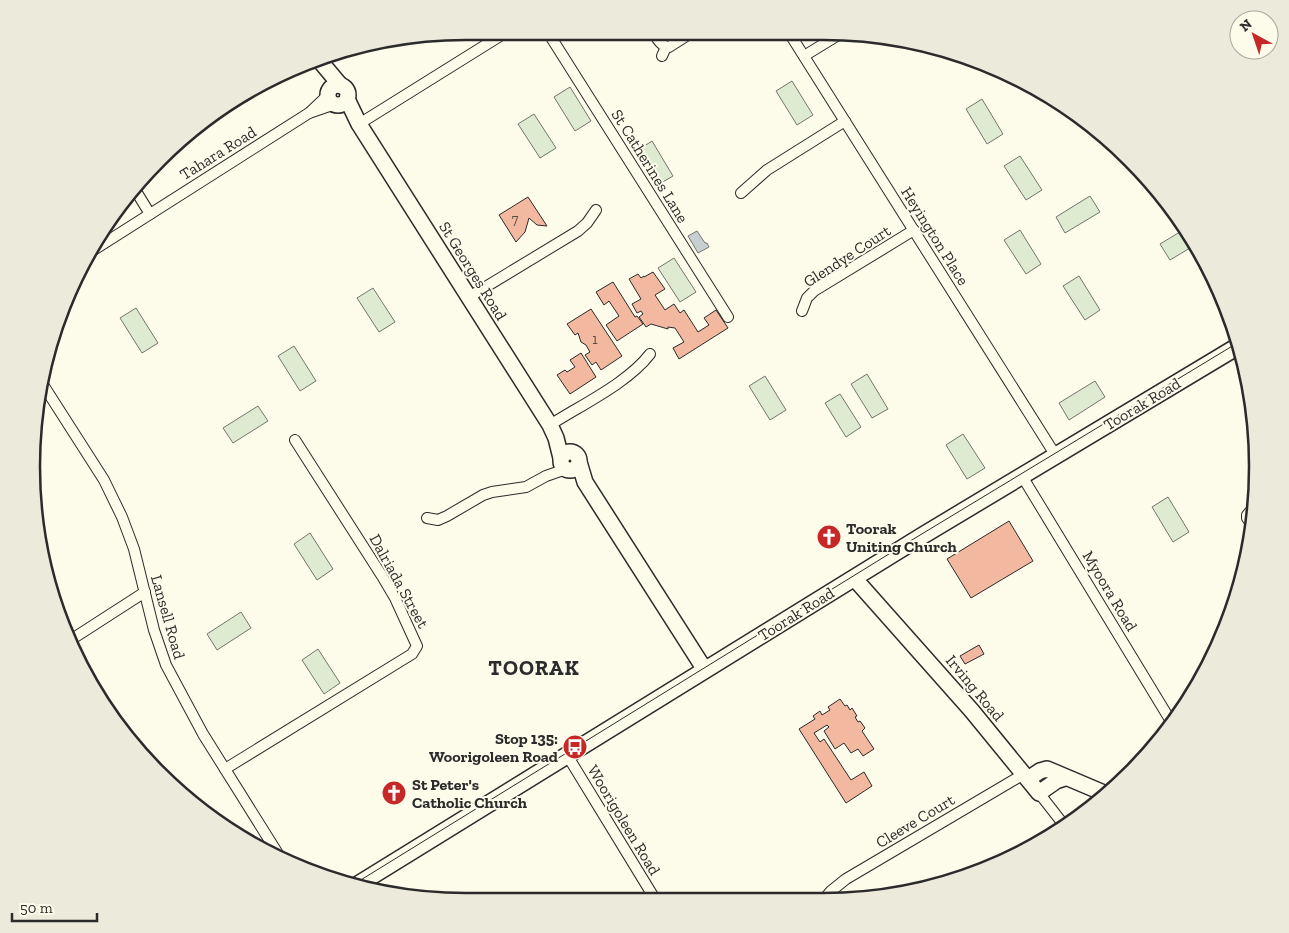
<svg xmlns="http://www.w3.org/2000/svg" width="1289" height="933" font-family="'Zilla Slab',serif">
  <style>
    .green { fill: #deebd1; stroke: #74746e }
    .water { fill: #c7d0d0; stroke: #74746e }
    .building { fill: #f2b8a0; stroke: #2b2b2b }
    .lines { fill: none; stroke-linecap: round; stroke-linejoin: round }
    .street-casing { stroke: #2b2b2b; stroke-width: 12 }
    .secondary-casing { stroke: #2b2b2b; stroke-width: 18 }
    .primary-casing { stroke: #2b2b2b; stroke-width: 19 }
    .street { stroke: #fdfbea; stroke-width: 10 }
    .secondary { stroke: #fdfbea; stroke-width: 15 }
    .primary { stroke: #fdfbea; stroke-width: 16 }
    .tram { stroke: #2b2b2b; stroke-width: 1 }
    .labels { text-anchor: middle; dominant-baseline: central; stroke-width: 4; stroke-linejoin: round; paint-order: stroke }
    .number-label { font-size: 14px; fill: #5d4e48 }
    .street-label { font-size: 16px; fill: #2b2b2b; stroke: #fdfbea }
    .poi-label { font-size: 16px; font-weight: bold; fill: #2b2b2b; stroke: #fdfbea; text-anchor: start }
    .district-label { font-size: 21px; font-weight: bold; letter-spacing: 1px; fill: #2b2b2b; stroke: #fdfbea }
    .rim { fill: none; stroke: #2b2b2b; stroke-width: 2.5 }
  </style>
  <rect width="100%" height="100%" fill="#fdfbea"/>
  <g class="green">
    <path d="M792,81L813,115L797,125L776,91Z"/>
    <path d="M570,87L591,121L575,131L554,97Z"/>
    <path d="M982,99L1003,134L987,144L966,109Z"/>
    <path d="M534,114L556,148L540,158L518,124Z"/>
    <path d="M652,141L673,176L656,186L635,152Z"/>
    <path d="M1020,156L1042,190L1026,200L1004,166Z"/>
    <path d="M1090,196L1100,212L1065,233L1056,217Z"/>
    <path d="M1185,229L1195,245L1170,260L1160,244Z"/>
    <path d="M1020,230L1041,264L1026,274L1004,240Z"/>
    <path d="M674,258L696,292L680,302L658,268Z"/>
    <path d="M1079,276L1100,310L1085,320L1063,286Z"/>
    <path d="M373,288L395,322L379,332L357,298Z"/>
    <path d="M136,308L158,343L142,353L120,318Z"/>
    <path d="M294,346L316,381L300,391L278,356Z"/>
    <path d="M867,374L888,409L872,418L851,384Z"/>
    <path d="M765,376L786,410L770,420L749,386Z"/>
    <path d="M1095,381L1105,397L1069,420L1059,403Z"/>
    <path d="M840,394L861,427L846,437L825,403Z"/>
    <path d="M258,406L268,421L233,443L223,428Z"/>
    <path d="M963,434L985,468L967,479L946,445Z"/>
    <path d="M1168,497L1189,532L1173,542L1152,507Z"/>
    <path d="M310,533L333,569L317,580L294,544Z"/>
    <path d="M241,612L251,628L217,650L207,634Z"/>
    <path d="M318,649L340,683L324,694L302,660Z"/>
  </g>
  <path class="water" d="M697,231L705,243H707L709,247L698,253L688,236Z"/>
  <g class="building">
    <path d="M528,197L547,226L537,225L529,218L525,232L516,242L499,215Z"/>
    <path d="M653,272L665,289L655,295L665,310L674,304L680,313L684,310L698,332L709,325L704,318L716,310L728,328L679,359L673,348L684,342L675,328L668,327V329L651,324L646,327L639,317L643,314L641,311L637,313L632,304L641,299L629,279L638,274L641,278L644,276V277Z"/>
    <path d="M613,282L635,317L637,316L643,324L617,341L606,325L619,316L609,301L604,305L596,292Z"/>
    <path d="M591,309L622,356L601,370L596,362L592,365L585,355L590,352L586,345L581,342L578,333L575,335L567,324Z"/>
    <path d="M581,353L596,377L570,394L557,375L565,370L567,372L575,367L570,360Z"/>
    <path d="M1009,521L1033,561L971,598L947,559Z"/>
    <path d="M979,645L984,654L965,664L960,656Z"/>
    <path d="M840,699L845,706L847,705L850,710L852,708L857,716L855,717L858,722L860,721L865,728L862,731L874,749L863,756L858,749L851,753L844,743L835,749L824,731L829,727L827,725L814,733L820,742L824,739L851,780L864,772L872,786L846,803L799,729L815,719L813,716L820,711L822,715L830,710L828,707Z"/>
  </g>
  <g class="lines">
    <defs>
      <g id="street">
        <path d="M547,31L728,317"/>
        <path d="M652,31C657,38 661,47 669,47L694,31"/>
        <path d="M788,31L1056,456"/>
        <path d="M662,56L666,47"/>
        <path d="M804,56L840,34"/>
        <path d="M309,113L329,94"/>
        <path d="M359,124L508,31"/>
        <path d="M134,188L150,214"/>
        <path d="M741,193L767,170L845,121"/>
        <path d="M92,251L309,113L335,104"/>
        <path d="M469,297L578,231L587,223L596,210"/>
        <path d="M802,311L807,298L814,291L914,230"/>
        <path d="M40,380L104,480L122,517L134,549L154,630L166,665L203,734L280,857"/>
        <path d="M550,425C581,405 628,383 650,354"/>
        <path d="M1022,476L1172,723"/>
        <path d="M427,518L438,520L447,516L483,495L492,492L526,487L546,476L566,469"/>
        <path d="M1253,527L1247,518V515L1255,506"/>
        <path d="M69,641L145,592"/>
        <path d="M567,755L655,899"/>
        <path d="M225,769L412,654L417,646L395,598L382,576L295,440"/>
        <path d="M1039,793L1064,825"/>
        <path d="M825,898L831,891L846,879L1024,774"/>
      </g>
      <g id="secondary">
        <path d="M320,61L341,86"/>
        <circle cx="338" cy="95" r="10"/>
        <path d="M347,99L359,124L550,425L556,438L561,458"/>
        <circle cx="570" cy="461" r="9"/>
        <path d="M579,462L585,482L705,670"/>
        <path d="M854,578L972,711L1039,793L1056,781L1065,778"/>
        <path d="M1028,779L1040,771L1047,769L1106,794"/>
      </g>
      <path id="primary" d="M354,887L922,536L1240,345"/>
    </defs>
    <use href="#street" class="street-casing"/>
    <use href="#secondary" class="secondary-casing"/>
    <use href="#primary" class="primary-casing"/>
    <use href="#street" class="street"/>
    <use href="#secondary" class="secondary"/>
    <use href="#primary" class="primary"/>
    <path class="tram" d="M351,886L897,549L1239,342"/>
  </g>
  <defs>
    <symbol id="church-disc" viewBox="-11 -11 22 22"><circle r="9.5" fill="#c62828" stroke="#fdfbea"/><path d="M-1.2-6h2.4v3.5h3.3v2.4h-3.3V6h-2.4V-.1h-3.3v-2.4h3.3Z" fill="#fff"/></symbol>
    <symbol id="bus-disc" viewBox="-11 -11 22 22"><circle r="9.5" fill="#c62828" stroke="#fdfbea"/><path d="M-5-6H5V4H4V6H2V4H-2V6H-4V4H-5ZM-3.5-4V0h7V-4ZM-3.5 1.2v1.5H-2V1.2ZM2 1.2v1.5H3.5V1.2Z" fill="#fff"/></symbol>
  </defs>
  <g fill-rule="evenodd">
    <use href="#church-disc" x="815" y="523" width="28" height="28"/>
    <use href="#bus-disc" x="561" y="733" width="28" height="28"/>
    <use href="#church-disc" x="380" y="779" width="28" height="28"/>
  </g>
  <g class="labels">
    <g class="number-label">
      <text x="515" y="219">7</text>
      <text x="595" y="339">1</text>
    </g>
    <g class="street-label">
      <text transform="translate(218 153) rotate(-32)">Tahara Road</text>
      <text transform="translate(650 166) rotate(58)">St Catherines Lane</text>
      <text transform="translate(935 236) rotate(58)">Heyington Place</text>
      <text transform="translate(847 256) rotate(-33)">Glendye Court</text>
      <text transform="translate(473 271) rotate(58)">St Georges Road</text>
      <text transform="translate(1142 404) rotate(-31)">Toorak Road</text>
      <text transform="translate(399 581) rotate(61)">Dalriada Street</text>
      <text transform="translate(1110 591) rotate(59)">Myoora Road</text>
      <text transform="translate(796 614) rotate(-32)">Toorak Road</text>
      <text transform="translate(168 617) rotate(74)">Lansell Road</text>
      <text transform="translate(975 688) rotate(50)">Irving Road</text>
      <text transform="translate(624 820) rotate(59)">Woorigoleen Road</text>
      <text transform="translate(915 821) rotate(-31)">Cleeve Court</text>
    </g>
    <g class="poi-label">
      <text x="846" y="528">Toorak<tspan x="846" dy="18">Uniting Church</tspan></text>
      <text x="558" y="738" text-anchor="end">Stop 135:<tspan x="558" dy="18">Woorigoleen Road</tspan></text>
      <text x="412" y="784">St Peter's<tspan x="412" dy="18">Catholic Church</tspan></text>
    </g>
    <g class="district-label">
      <text x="534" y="667">TOORAK</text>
    </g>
  </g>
  <path d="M0 0H1289V933H0ZM466 40H823A426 426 0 0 1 1249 466V467A426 426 0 0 1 823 893H466A426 426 0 0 1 40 467V466A426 426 0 0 1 466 40Z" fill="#eceadb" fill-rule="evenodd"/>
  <path class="rim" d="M466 40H823A426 426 0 0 1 1249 466V467A426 426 0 0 1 823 893H466A426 426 0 0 1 40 467V466A426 426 0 0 1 466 40Z"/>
  <g transform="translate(1254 35) rotate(320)"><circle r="24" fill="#fdfbea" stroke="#a9a89e"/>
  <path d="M0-4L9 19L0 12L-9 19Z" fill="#c62828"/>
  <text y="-8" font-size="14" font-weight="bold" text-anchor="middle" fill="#2b2b2b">N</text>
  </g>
  <path d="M12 913v8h85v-8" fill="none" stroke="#2b2b2b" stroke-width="2.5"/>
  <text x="20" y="913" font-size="15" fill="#2b2b2b" stroke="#fdfbea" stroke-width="4" paint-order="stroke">50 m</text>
</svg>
